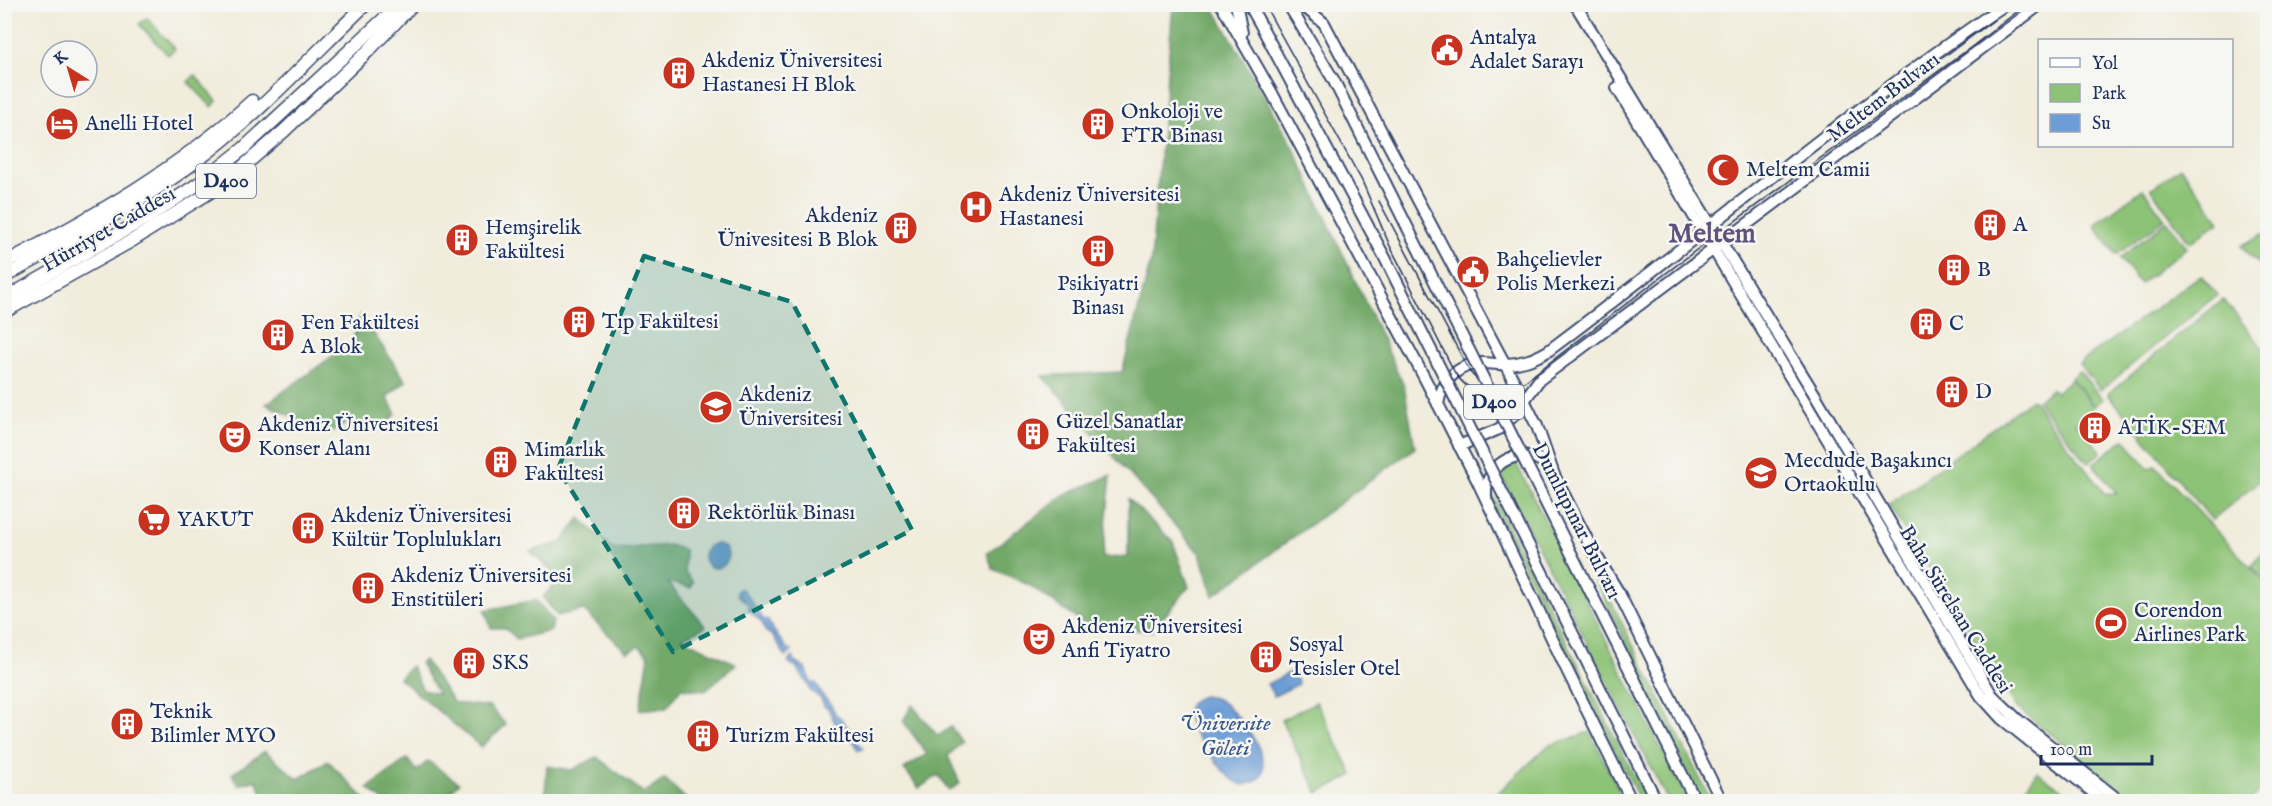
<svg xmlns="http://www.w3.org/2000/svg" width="2272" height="806" font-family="'IM FELL English',serif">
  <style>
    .green { fill: #8dc376; stroke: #54796a; stroke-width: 1.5 }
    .forest { fill: #72a967; stroke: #466c62; stroke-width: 1.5 }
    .water { fill: #6d9dd6; stroke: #44669a; stroke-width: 1.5 }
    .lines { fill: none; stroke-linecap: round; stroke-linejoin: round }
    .secondary-casing { stroke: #3b4b71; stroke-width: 14 }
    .primary-casing { stroke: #3b4b71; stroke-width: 14 }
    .trunk-casing { stroke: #3b4b71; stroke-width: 15 }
    .secondary { stroke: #fff; stroke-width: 10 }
    .primary { stroke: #fff; stroke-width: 10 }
    .trunk { stroke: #fff; stroke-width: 12 }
    .tram { stroke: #1b2f5e; stroke-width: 1.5 }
    .primary-bridge-casing { stroke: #3b4b71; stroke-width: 14; stroke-linecap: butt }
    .primary-bridge { stroke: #fff; stroke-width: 10 }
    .marked { fill: #0f766e; fill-opacity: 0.2; stroke: #0f766e; stroke-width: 4.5; stroke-dasharray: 12 8; stroke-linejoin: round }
    .labels { text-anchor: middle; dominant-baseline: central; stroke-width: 5; stroke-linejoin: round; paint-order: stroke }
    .shield { fill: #f6f6f2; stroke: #5d6b8a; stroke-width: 1.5 }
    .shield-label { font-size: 20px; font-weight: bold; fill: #1b2f5e }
    .poi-label { font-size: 21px; fill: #1b2f5e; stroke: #f6f6f2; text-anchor: start }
    .street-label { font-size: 21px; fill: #1b2f5e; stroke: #f6f6f2 }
    .water-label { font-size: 22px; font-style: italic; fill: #385688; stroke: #f6f6f2 }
    .district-label { font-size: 27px; font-weight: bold; fill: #5f527d; stroke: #f6f6f2 }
  </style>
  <rect width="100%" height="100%" fill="#f6f6f2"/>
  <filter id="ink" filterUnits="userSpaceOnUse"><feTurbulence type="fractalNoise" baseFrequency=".0167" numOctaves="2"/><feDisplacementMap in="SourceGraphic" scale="12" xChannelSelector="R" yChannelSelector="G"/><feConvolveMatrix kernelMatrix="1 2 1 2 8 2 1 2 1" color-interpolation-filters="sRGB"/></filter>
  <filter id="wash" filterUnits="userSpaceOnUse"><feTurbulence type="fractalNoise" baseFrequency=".008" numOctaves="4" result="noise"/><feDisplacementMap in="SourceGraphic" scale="24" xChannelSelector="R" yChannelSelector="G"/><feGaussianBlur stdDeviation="1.35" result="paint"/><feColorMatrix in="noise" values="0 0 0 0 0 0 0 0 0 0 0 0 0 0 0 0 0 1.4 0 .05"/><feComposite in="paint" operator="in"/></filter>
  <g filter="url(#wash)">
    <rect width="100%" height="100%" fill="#f1ecdb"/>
    <g class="green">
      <path d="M147,18L175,49L168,55L139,24Z"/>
      <path d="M195,75L217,101L212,107L188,82Z"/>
      <path d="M2181,167L2220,221L2190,243L2151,189Z"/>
      <path d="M2143,189L2165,219L2116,255L2094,225Z"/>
      <path d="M2167,221L2187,247L2140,284L2120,258Z"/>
      <path d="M2267,232V272L2241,246Z"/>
      <path d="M2201,275L2217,295L2101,390L2079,364Z"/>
      <path d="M2223,299L2267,353L2268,474L2212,520L2108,394Z"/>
      <path d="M2079,371L2103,399L2094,406L2071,378Z"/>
      <path d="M2071,379L2094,407L2076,422L2101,452L2088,463L2037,401L2052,389L2056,392Z"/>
      <path d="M2032,399L2104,493L2117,494L2093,464L2124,439L2149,469L2155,465L2267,585V781L2251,801H2137L2017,708L1889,505Z"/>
      <path d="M1514,459L1688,801H1668L1498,469Z"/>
      <path d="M1472,464H1477L1647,801H1640Z"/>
      <path d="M1560,508L1586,551L1711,801H1702Z"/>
      <path d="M2263,553L2267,557V581L2251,567Z"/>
      <path d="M1316,702L1353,775L1318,793L1281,720Z"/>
      <path d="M1590,732L1624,800L1489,801L1548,746Z"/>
      <path d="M2037,772L2079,801H2017Z"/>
    </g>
    <g class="forest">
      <path d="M1173,5H1212L1290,140L1404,386L1415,448L1213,596L1200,554L1043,376L1122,372L1151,261Z"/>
      <path d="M361,315L406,381L387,397L396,414L377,431L350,422L329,434L266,404L352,342Z"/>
      <path d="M1111,475L1103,558L1128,557V499L1173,542L1189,587L1152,631L1090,628L1029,585L993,569L987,553L1064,495Z"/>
      <path d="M580,518L613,549L669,545L685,550V572L693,582L691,588L667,582L706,627L682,638L736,664L705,691L681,688L667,707L640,710L649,656L639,646L627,652L583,610L557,616L543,597L559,579L530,551L562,542Z"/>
      <path d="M536,600L553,621L551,631L517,639L505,628H491L485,610Z"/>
      <path d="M424,660L454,703L490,707L506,725L481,747L399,678L411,666L423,690L438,694L420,663Z"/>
      <path d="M912,705L938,736L951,727L962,742L948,756L960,783L949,791L939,775L919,788L904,769L927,754L903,721Z"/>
      <path d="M265,751L298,779L328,761L367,801H266L256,780L239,785L232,774Z"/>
      <path d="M597,757L644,793L665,779L687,800L555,801L545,793L547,766L572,770Z"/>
      <path d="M407,759L417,771L428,761L459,783L441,801H383L368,788Z"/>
    </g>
    <g class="water">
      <circle cx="716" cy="556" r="12"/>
      <path d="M741,588C746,592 759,612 763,619L768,621C773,632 781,639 787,649L792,651L786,657L773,636L765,631L762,622L749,611L748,604L737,595V591Z"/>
      <path d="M793,657L795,662L805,668L811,682L817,684C820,699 831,698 835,714C844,717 845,729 854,733L859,744L864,748L861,750H858L853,740L835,723L828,708L824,706L821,699L810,690L809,686L797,668L788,662Z"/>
      <path d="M1293,671L1299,684L1274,696L1267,684Z"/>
      <path d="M1203,696C1208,697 1213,697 1217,699C1238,710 1293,779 1243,785C1228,780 1219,765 1209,753C1197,738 1170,706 1203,696Z"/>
    </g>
  </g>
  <g filter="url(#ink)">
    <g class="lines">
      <defs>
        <g id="secondary">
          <path d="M1575,4L1815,395L1992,695L2018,720L2121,802"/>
          <path d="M1617,88L1981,696L2001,718L2105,802"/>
        </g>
        <g id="primary">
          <path d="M1221,4L1272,93L1424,377L1477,480L1565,666L1632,802"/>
          <path d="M1236,4L1242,33"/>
          <path d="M1249,4L1258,20"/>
          <path d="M1301,4L1324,23L1524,400L1537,426L1554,475L1591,547L1619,593L1722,802"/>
          <path d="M1438,404C1442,381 1457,364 1483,363C1491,363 1499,365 1507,364C1523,363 1534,359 1548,351C1701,237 1847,111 2006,4"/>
          <path d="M1459,446L1499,429L1512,417L1539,380L2041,4"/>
          <path d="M1486,497C1483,461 1528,440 1551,470"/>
          <path d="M2265,802L2268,799"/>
        </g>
        <g id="trunk">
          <path d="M4,263C93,217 179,169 252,101"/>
          <path d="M4,277C69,240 136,206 195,162C255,118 312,56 366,4"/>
          <path d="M4,299L148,217L204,180L243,149L400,4"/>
          <path d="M4,312L133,240L223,184L284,131L368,51L413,4"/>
        </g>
      </defs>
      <use href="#secondary" class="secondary-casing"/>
      <use href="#primary" class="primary-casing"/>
      <use href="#trunk" class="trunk-casing"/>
      <use href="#secondary" class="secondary"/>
      <use href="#primary" class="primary"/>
      <use href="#trunk" class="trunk"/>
      <g class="tram">
        <path d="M1264,4L1362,181L1390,246L1455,373C1473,399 1499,400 1523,383L1708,241L1974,45L2027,4"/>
        <path d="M1851,125L1994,20"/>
        <path d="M1379,201L1470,372C1480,384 1490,389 1505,387"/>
      </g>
      <defs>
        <g id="primary-bridge">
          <path d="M1288,4L1333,79L1696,802"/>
          <path d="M1258,20L1384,256L1657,802"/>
        </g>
      </defs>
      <use href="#primary-bridge" class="primary-bridge-casing"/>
      <use href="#primary-bridge" class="primary-bridge"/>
    </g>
  </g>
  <path class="marked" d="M644,256L792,302L912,530L673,652L558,469Z"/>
  <defs>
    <symbol id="civic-disc" viewBox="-11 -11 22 22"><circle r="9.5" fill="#c8321e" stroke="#f6f6f2"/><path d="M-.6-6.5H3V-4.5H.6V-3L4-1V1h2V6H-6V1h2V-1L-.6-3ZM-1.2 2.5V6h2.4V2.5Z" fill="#fff"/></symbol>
    <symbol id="building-disc" viewBox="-11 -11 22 22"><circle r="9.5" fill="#c8321e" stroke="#f6f6f2"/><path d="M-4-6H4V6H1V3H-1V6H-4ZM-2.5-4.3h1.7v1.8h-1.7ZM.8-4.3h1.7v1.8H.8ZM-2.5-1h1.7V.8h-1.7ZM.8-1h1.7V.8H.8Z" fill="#fff"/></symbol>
    <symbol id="hotel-disc" viewBox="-11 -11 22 22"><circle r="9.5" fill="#c8321e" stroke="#f6f6f2"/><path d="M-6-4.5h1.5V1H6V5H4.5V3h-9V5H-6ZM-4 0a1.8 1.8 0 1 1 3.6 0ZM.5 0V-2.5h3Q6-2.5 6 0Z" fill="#fff"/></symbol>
    <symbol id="mosque-disc" viewBox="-11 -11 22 22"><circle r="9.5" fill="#c8321e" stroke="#f6f6f2"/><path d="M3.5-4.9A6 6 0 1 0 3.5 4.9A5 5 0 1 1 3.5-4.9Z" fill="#fff"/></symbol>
    <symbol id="hospital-disc" viewBox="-11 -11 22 22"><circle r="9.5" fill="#c8321e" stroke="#f6f6f2"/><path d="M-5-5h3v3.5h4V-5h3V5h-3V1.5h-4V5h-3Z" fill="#fff"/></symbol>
    <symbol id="university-disc" viewBox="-11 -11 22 22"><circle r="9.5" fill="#c8321e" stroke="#f6f6f2"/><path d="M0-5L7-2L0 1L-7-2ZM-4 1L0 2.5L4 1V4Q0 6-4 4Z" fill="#fff"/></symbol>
    <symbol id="theatre-disc" viewBox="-11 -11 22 22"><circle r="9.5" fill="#c8321e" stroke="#f6f6f2"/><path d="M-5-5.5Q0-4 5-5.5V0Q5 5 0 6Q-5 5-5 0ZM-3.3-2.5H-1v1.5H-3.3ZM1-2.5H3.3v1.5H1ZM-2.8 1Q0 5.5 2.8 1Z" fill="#fff"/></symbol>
    <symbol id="school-disc" viewBox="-11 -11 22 22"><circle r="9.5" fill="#c8321e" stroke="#f6f6f2"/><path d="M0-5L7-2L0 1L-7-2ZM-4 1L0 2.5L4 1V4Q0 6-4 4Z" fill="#fff"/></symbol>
    <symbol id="supermarket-disc" viewBox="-11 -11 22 22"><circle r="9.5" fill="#c8321e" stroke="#f6f6f2"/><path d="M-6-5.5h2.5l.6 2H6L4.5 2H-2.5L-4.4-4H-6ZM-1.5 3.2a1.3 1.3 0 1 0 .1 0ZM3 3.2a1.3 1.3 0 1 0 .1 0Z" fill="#fff"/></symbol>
    <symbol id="stadium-disc" viewBox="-11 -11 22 22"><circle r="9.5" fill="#c8321e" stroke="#f6f6f2"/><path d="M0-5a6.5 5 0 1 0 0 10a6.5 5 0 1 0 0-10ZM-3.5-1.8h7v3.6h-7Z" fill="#fff"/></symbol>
  </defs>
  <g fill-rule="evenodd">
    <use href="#civic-disc" x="1428" y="31" width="38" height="38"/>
    <use href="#building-disc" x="660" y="54" width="38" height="38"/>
    <use href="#hotel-disc" x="43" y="105" width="38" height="38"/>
    <use href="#building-disc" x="1079" y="105" width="38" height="38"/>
    <use href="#mosque-disc" x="1704" y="151" width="38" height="38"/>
    <use href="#hospital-disc" x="957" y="188" width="38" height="38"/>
    <use href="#building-disc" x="1971" y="206" width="38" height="38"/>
    <use href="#building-disc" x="882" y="209" width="38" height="38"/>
    <use href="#building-disc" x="443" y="221" width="38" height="38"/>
    <use href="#building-disc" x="1079" y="232" width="38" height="38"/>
    <use href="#building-disc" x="1935" y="251" width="38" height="38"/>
    <use href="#civic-disc" x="1454" y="253" width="38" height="38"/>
    <use href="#building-disc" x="560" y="303" width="38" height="38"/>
    <use href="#building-disc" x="1907" y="305" width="38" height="38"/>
    <use href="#building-disc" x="259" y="316" width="38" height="38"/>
    <use href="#building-disc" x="1933" y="373" width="38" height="38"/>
    <use href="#university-disc" x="697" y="388" width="38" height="38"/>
    <use href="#building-disc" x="2076" y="409" width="38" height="38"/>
    <use href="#building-disc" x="1014" y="415" width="38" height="38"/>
    <use href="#theatre-disc" x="216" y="418" width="38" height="38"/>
    <use href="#building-disc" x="482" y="443" width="38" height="38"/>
    <use href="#school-disc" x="1742" y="454" width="38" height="38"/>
    <use href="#building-disc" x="665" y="494" width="38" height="38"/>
    <use href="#supermarket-disc" x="135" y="501" width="38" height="38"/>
    <use href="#building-disc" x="289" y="509" width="38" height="38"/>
    <use href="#building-disc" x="349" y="569" width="38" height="38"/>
    <use href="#stadium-disc" x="2092" y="604" width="38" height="38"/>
    <use href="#theatre-disc" x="1020" y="620" width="38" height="38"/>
    <use href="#building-disc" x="1247" y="638" width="38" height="38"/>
    <use href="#building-disc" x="450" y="644" width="38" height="38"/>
    <use href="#building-disc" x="108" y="705" width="38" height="38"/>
    <use href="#building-disc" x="684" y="717" width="38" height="38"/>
  </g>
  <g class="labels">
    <g class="shield">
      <rect x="196" y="164" width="60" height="34" rx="4.5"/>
      <rect x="1464" y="385" width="60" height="34" rx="4.5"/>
    </g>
    <g class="shield-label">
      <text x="226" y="181">D400</text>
      <text x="1494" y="402">D400</text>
    </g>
    <g class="poi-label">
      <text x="1470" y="38">Antalya<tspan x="1470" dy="24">Adalet Sarayı</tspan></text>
      <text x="702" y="61">Akdeniz Üniversitesi<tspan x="702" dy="24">Hastanesi H Blok</tspan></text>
      <text x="1121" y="112">Onkoloji ve<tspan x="1121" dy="24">FTR Binası</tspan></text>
      <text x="85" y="124">Anelli Hotel</text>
      <text x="1746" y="170">Meltem Camii</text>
      <text x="999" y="195">Akdeniz Üniversitesi<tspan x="999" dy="24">Hastanesi</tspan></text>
      <text x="878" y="216" text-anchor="end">Akdeniz<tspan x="878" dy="24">Ünivesitesi B Blok</tspan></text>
      <text x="2013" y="225">A</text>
      <text x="485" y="228">Hemşirelik<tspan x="485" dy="24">Fakültesi</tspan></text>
      <text x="1496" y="260">Bahçelievler<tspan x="1496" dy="24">Polis Merkezi</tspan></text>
      <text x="1977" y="270">B</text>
      <text x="1098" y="284" text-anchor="middle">Psikiyatri<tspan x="1098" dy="24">Binası</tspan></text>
      <text x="602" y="322">Tıp Fakültesi</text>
      <text x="301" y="323">Fen Fakültesi<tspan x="301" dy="24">A Blok</tspan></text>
      <text x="1949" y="324">C</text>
      <text x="1975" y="392">D</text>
      <text x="739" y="395">Akdeniz<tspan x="739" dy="24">Üniversitesi</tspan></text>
      <text x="1056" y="422">Güzel Sanatlar<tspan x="1056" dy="24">Fakültesi</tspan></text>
      <text x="258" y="425">Akdeniz Üniversitesi<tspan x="258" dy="24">Konser Alanı</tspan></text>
      <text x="2118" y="428">ATİK-SEM</text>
      <text x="524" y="450">Mimarlık<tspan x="524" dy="24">Fakültesi</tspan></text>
      <text x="1784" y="461">Mecdude Başakıncı<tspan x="1784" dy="24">Ortaokulu</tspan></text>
      <text x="707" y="513">Rektörlük Binası</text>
      <text x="331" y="516">Akdeniz Üniversitesi<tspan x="331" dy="24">Kültür Toplulukları</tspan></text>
      <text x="177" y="520">YAKUT</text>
      <text x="391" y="576">Akdeniz Üniversitesi<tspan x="391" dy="24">Enstitüleri</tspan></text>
      <text x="2134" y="611">Corendon<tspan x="2134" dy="24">Airlines Park</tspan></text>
      <text x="1062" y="627">Akdeniz Üniversitesi<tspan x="1062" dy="24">Anfi Tiyatro</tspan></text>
      <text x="1289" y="645">Sosyal<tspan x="1289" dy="24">Tesisler Otel</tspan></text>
      <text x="492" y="663">SKS</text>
      <text x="150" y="712">Teknik<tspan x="150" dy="24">Bilimler MYO</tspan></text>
      <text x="726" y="736">Turizm Fakültesi</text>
    </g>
    <g class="street-label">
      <text transform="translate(1884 98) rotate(-37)">Meltem Bulvarı</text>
      <text transform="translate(109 230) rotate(-30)">Hürriyet Caddesi</text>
      <text transform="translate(1576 521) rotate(63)">Dumlupınar Bulvarı</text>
      <text transform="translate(1955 610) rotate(58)">Baha Sürelsan Caddesi</text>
    </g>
    <g class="water-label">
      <text x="1225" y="724">Üniversite<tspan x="1225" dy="25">Göleti</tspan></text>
    </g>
    <g class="district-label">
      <text x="1712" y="235">Meltem</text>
    </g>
  </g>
  <rect width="2272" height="806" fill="none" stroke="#f6f6f2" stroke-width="24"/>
  <rect x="2038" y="39" width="195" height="108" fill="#f6f6f2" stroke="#9ea6b7" stroke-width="1.5"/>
  <rect x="2050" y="58" width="30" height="9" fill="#ffffff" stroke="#9ea6b7" stroke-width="1.5"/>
  <text x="2092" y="69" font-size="18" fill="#1b2f5e">Yol</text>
  <rect x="2050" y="84" width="30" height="18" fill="#8dc376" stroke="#9ea6b7" stroke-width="1.5"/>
  <text x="2092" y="99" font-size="18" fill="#1b2f5e">Park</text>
  <rect x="2050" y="114" width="30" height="18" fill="#6d9dd6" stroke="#9ea6b7" stroke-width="1.5"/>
  <text x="2092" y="129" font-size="18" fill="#1b2f5e">Su</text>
  <g transform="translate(69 69) rotate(323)"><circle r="28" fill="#f6f6f2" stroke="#9ea6b7" stroke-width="1.5"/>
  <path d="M0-4.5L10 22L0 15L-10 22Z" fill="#c8321e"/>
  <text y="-9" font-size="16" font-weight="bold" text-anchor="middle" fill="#1b2f5e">K</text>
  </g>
  <path d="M2041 755v9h111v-9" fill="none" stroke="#1b2f5e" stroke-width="3"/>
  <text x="2050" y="755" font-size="18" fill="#1b2f5e" stroke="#f6f6f2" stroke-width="4.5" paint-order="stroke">100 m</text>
</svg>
